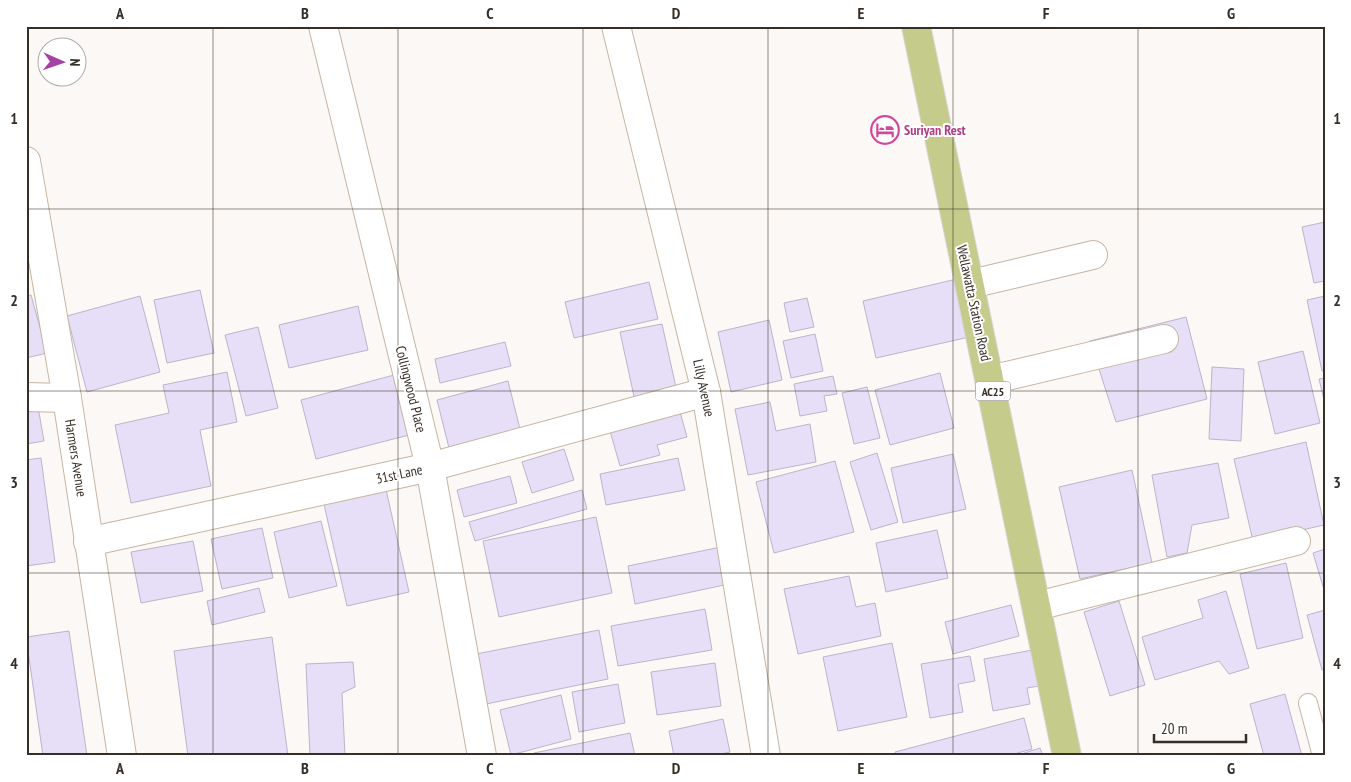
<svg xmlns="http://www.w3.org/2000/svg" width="1351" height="782" font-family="'PT Sans Narrow',sans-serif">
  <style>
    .building { fill: #e6dff7; stroke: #bbb4cb }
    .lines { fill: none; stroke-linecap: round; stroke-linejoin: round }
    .lane-casing { stroke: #c7b4a2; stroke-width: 20 }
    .street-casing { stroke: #c7b4a2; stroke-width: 30 }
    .primary-casing { stroke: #d7d5d4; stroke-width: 30 }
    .lane { stroke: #fff; stroke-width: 18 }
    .street { stroke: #fff; stroke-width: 28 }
    .primary { stroke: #c4cb8b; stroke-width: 28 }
    .grid { fill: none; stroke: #362f28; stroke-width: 1; stroke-opacity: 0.55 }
    .labels { text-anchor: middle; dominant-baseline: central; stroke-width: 4; stroke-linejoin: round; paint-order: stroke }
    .shield { fill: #fff; stroke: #726d68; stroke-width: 1 }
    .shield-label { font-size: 12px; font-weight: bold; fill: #362f28 }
    .hotel-label { font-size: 14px; font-weight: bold; fill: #b23c85; stroke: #fff; text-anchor: start }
    .street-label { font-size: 14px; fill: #362f28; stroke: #fff }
    .neatline { fill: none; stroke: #362f28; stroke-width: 2 }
    .grid-label { font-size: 16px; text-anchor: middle; font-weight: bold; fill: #362f28 }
  </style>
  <rect width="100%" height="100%" fill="#fcf8f5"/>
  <g class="building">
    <path d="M1325,222V281L1314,283L1302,227Z"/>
    <path d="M961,278L974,336L876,358L863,301Z"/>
    <path d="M649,282L658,319L574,338L565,302Z"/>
    <path d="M200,290L214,353L167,363L154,300Z"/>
    <path d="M31,295L47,353L26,358V296Z"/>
    <path d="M140,296L160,372L87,392L67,316Z"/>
    <path d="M1325,296V371H1322L1307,300Z"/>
    <path d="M807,298L814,327L790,332L784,303Z"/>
    <path d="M358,306L368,350L289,368L279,325Z"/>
    <path d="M1186,317L1207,399L1116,422L1090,341Z"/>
    <path d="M769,320L782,380L731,392L718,332Z"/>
    <path d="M662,324L677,392L635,401L620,332Z"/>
    <path d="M258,327L278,408L246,416L225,335Z"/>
    <path d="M815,334L823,371L791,378L783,341Z"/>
    <path d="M505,342L511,366L440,383L435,359Z"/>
    <path d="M1303,351L1320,423L1275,434L1258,362Z"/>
    <path d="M1212,367L1244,369L1241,441L1209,439Z"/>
    <path d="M227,372L237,422L200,430L211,486L131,503L115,425L169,413L163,385Z"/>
    <path d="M940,373L954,428L890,445L875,390Z"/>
    <path d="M394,375L409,435L316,459L301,400Z"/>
    <path d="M833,376L837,394L824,396L827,411L800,416L794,384Z"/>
    <path d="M1325,378V404L1319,379Z"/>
    <path d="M508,381L520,429L449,448L437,400Z"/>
    <path d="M867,387L880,438L854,444L842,393Z"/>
    <path d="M37,401L44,441L26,444V403Z"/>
    <path d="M770,402L776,431L810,424L816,462L748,475L735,409Z"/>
    <path d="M680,412L687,437L657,445L660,455L620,466L610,431Z"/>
    <path d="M1306,442L1324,525L1253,541L1234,459Z"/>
    <path d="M564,449L574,480L532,493L522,462Z"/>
    <path d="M877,453L898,522L871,530L850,462Z"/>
    <path d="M953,454L966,509L903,523L891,468Z"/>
    <path d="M41,458L55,562L26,566V460Z"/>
    <path d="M678,458L685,490L606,505L600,474Z"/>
    <path d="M835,461L854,532L774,553L756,482Z"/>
    <path d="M1218,463L1229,518L1192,525L1187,553L1167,557L1152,475Z"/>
    <path d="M1132,470L1152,563L1080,579L1059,487Z"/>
    <path d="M510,476L517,503L464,517L457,490Z"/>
    <path d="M385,485L409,592L347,606L323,500Z"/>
    <path d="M582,490L587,509L475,541L469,522Z"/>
    <path d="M596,517L612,593L499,617L483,541Z"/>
    <path d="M321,521L337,586L289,598L274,532Z"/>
    <path d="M262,528L273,578L222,589L211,539Z"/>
    <path d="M937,530L948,578L886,592L876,543Z"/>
    <path d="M193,541L203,591L141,603L131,552Z"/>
    <path d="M721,547L729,584L635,604L628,566Z"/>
    <path d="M1325,549V593L1313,553Z"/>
    <path d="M1286,563L1303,638L1257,649L1240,574Z"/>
    <path d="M849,576L856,607L875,603L881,636L798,654L784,589Z"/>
    <path d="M259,588L265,612L212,625L207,601Z"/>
    <path d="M1226,591L1249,668L1229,674L1219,661L1155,680L1142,637L1203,618L1198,600Z"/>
    <path d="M1119,601L1145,685L1110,696L1084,612Z"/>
    <path d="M1011,605L1019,636L953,654L945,622Z"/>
    <path d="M705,609L712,650L618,666L611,626Z"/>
    <path d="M1325,610V669L1322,670L1307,615Z"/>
    <path d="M599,630L608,679L486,704L476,654Z"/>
    <path d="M69,631L87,756H43L26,637Z"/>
    <path d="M272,637L288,756H188L174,651Z"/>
    <path d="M892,643L907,717L838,731L823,657Z"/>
    <path d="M1038,649L1045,685L1027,688L1030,704L993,711L984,659Z"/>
    <path d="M970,656L975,681L958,684L963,712L930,718L921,664Z"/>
    <path d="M353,662L355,687L342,693L345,756H310L306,664Z"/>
    <path d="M715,663L721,706L657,715L651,672Z"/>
    <path d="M618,684L625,723L579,732L572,692Z"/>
    <path d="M1285,694L1302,756H1264L1250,704Z"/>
    <path d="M561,695L571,739L511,755L500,710Z"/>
    <path d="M1024,718L1032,749L1007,756H896L895,752Z"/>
    <path d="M723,719L730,752L711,756H674L669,731Z"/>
    <path d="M630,733L635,756H535L534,753Z"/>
    <path d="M1040,748L1043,756H1015Z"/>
  </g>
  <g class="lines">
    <defs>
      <path id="lane" d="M1308,703L1322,756"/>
      <g id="street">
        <path d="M323,26L430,467L482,756"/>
        <path d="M616,26L706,392L766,756"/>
        <path d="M26,161L67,398L122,756"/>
        <path d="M971,284L1093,255"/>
        <path d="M990,380L1164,339"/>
        <path d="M26,397L67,398"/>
        <path d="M88,542L430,467L706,392"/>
        <path d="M1037,606L1296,541"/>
      </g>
      <path id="primary" d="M916,26L1067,756"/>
    </defs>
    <use href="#lane" class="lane-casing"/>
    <use href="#street" class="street-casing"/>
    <use href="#primary" class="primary-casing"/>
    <use href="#lane" class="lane"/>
    <use href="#street" class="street"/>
    <use href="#primary" class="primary"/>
  </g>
  <path class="grid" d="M213,26V756M398,26V756M583,26V756M768,26V756M953,26V756M1138,26V756M26,209H1325M26,391H1325M26,573H1325"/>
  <defs>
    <symbol id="hotel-ring" viewBox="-11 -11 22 22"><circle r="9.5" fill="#fff" stroke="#d1479c" stroke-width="1.5"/><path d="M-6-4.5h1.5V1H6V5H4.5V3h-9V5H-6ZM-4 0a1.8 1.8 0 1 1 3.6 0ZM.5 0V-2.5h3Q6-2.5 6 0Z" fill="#d1479c"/></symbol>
  </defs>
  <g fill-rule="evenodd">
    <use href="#hotel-ring" x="869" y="114" width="32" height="32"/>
  </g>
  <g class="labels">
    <rect class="shield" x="975.5" y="381.5" width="35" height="19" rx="4"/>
    <g class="shield-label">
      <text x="993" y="391">AC25</text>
    </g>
    <g class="hotel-label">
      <text x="904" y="130">Suriyan Rest</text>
    </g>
    <g class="street-label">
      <text transform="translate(974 303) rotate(78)">Wellawatta Station Road</text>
      <text transform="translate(704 388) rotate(78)">Lilly Avenue</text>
      <text transform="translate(411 389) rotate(76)">Collingwood Place</text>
      <text transform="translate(76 458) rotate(81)">Harmers Avenue</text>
      <text transform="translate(399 474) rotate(-12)">31st Lane</text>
    </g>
  </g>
  <rect width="1351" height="782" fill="none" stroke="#ffffff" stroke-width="55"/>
  <g transform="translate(62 62) rotate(92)"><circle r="24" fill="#ffffff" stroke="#afaca9"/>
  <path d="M0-4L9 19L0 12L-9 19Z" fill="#a441a7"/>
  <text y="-8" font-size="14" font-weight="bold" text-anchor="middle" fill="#362f28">N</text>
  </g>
  <path d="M1154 734v8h92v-8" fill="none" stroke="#362f28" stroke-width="2.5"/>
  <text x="1161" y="734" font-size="15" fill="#362f28" stroke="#ffffff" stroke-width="4" paint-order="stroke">20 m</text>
  <rect x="28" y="28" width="1296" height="726" class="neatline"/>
  <g class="grid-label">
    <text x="120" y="19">A</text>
    <text x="305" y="19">B</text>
    <text x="490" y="19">C</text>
    <text x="676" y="19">D</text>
    <text x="861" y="19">E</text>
    <text x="1046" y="19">F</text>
    <text x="1231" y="19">G</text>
    <text x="14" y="124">1</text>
    <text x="1337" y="124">1</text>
    <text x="14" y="306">2</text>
    <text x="1337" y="306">2</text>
    <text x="14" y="488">3</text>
    <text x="1337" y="488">3</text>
    <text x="14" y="669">4</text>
    <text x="1337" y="669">4</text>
    <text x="120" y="774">A</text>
    <text x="305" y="774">B</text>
    <text x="490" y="774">C</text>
    <text x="676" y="774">D</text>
    <text x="861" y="774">E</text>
    <text x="1046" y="774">F</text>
    <text x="1231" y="774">G</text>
  </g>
</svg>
